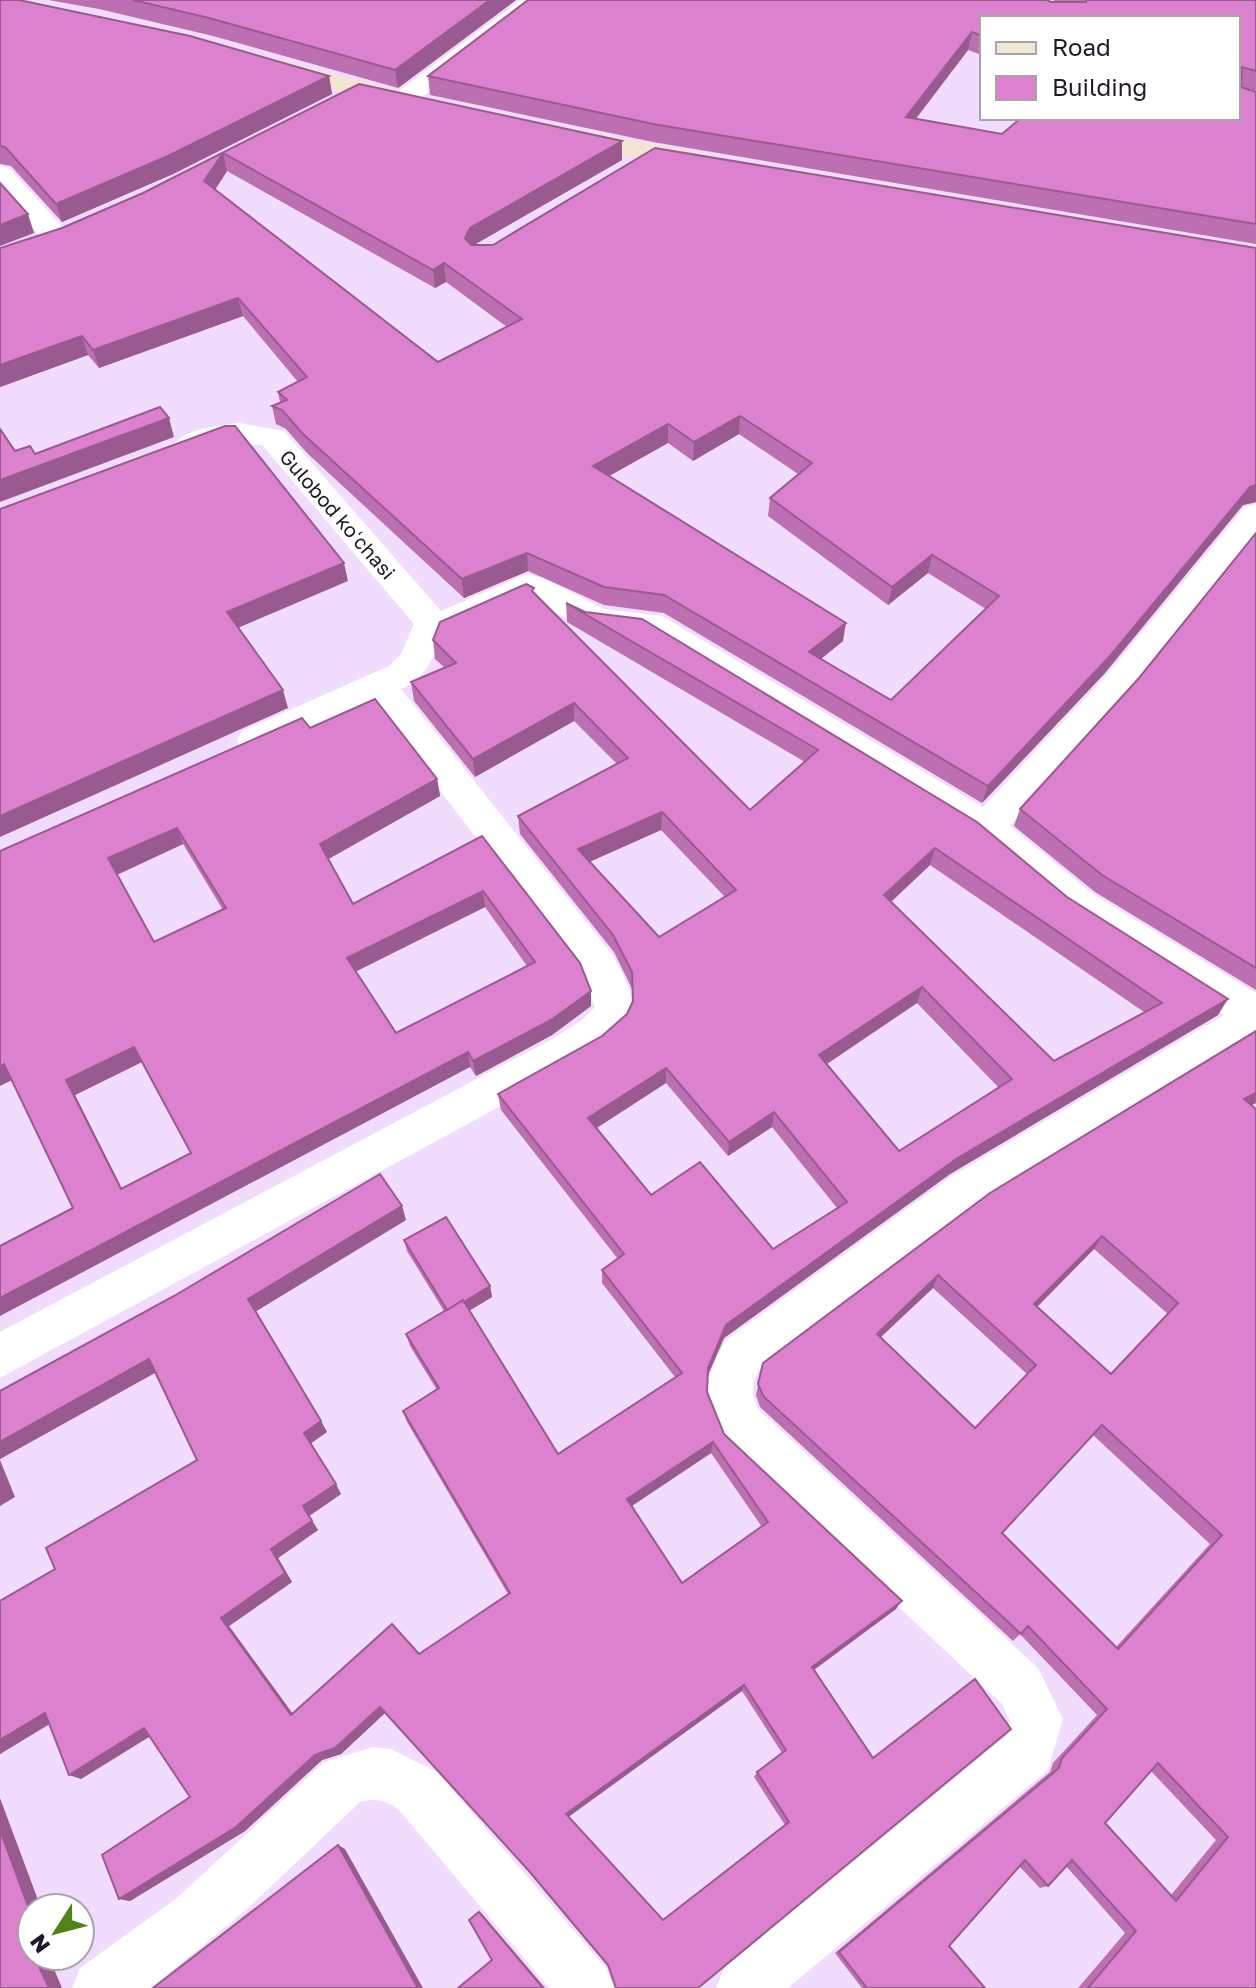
<svg xmlns="http://www.w3.org/2000/svg" width="1256" height="1988" font-family="'Golos Text',sans-serif">
  <style>
    .lines { fill: none; stroke-linecap: round; stroke-linejoin: round }
    .minor { fill: #fff; fill-rule: evenodd }
    .secondary { fill: #f3e5d3; fill-rule: evenodd }
    .wall { fill: #bc6fb1; fill-rule: evenodd }
    .shaded-wall { fill: #995a90 }
    .building { fill: #db81ce; stroke: #995a90; stroke-width: 2; fill-rule: evenodd }
    .labels { text-anchor: middle; dominant-baseline: central; stroke-width: 8; stroke-linejoin: round; paint-order: stroke }
    .far-street-label { font-size: 20px; fill: #221828; stroke: #fff }
  </style>
  <rect width="100%" height="100%" fill="#f1dcfe"/>
  <g class="lines">
    <g class="minor">
      <path d="M521,0H548L410,106H392L388,101L392,96Z"/>
      <path d="M0,166L9,168L67,232L71,238L67,244H47L0,190Z"/>
      <path d="M239,423L284,431L441,611L527,574L546,579L604,609L662,616L983,807L1106,676L1245,507L1256,504V537L1130,694L1010,826L1093,894L1256,993V1038L982,1204L758,1372C751,1385 751,1396 758,1409L1038,1668L1063,1719L1048,1770L788,1988H716L724,1968L1007,1735L1010,1721L1002,1704L724,1443C702,1399 702,1383 726,1340L952,1176L1224,1015C1137,960 1047,911 974,837L643,635L586,628L529,599L440,639C432,662 424,679 401,689L611,953C646,1010 638,1028 582,1062L0,1378V1332L554,1038L582,1020L595,1007L583,977L372,702L268,749L255,753L242,749L237,740L242,731L389,666L401,654L414,624L262,445L229,444L187,456L176,453L172,446C183,429 220,425 239,423Z"/>
      <path d="M373,1747L391,1749L437,1772L606,1968L614,1988H549L399,1810C386,1800 376,1798 360,1802L246,1910L151,1988H72L80,1968L177,1898L324,1762Z"/>
    </g>
    <g class="secondary">
      <path d="M273,58L418,96L422,102L418,108L408,110L263,72L260,66L263,60Z"/>
      <path d="M565,127L705,154L715,157L719,163L715,169L705,172L555,141L551,135L555,129Z"/>
    </g>
  </g>
  <g class="wall">
    <path d="M0,0L329,76L332,94L173,174L62,222L11,166L0,164Z"/>
    <path d="M48,0H516L398,88L213,36L99,9Z"/>
    <path d="M1053,0H1256V91L1241,87L1256,92V244L653,142L430,95L428,76L1058,2ZM982,18L1238,118L1002,134L916,119L968,50L982,55Z"/>
    <path d="M359,84L622,160L474,245L1256,248V502L1243,505L1104,674L982,803L664,613L604,605L528,571L464,598L307,453L286,429L276,424L272,406L280,402L278,392L298,382L243,316L99,368L88,355L0,387L62,228L143,193ZM227,171L435,288L446,282L507,327L438,362L215,190ZM739,434L798,474L770,498L768,516L888,605L928,573L986,609L891,700L821,659L843,641L609,476L668,443L693,461Z"/>
    <path d="M1256,533V990L1095,892L1014,826L1020,809L1139,678Z"/>
    <path d="M534,594L750,810L805,762L567,622L566,603L1067,897L1218,1015L950,1174L724,1338L707,1376V1392L724,1434L896,1609L814,1670L873,1758L608,1966L531,1874L385,1713L341,1754L322,1760L245,1831L130,1901L119,1899L190,1797L149,1736L81,1779L50,1724L0,1754L55,1569L197,1460L155,1373L0,1459V1391L406,1220L255,1311L327,1432L311,1443L341,1494L309,1516L318,1530L278,1558L292,1582L229,1626L292,1713L419,1654L508,1594L407,1422L403,1411L437,1390L410,1346L406,1334L444,1311L407,1251L404,1240L490,1286L492,1297L469,1310L558,1454L675,1377L602,1283V1270L618,1259L501,1110L498,1094L602,1036L627,1014L633,1003L632,989L614,952L520,834L518,816L617,764L574,721L475,777L414,701L411,682L445,668L435,659L433,640ZM661,830L725,897L659,937L589,862ZM930,865L1144,1012L1054,1061L891,902ZM917,1003L999,1088L899,1151L827,1064ZM666,1083L728,1156L772,1127L837,1208L773,1249L651,1195L596,1128ZM711,1453L762,1527L682,1583L632,1506ZM742,1691L782,1753L757,1772L754,1777L785,1825L663,1920L568,1817Z"/>
    <path d="M310,728L437,779L440,796L328,859L353,904L482,836L591,1006L552,1035L476,1076L470,1067L73,1208L0,851ZM183,844L223,910L154,942L117,875ZM485,907L527,966L396,1033L356,971ZM142,1062L191,1153L122,1189L75,1095Z"/>
    <path d="M1256,1031V1103L1251,1105L1256,1988H1078L1125,1933L1066,1866L1048,1886L1040,1888L1019,1866L949,1946L985,1988H862L835,1953L1050,1772L1053,1763L1097,1715L1020,1634L1013,1641L760,1407L756,1395L763,1363ZM1094,1249L1168,1314L1111,1374L1037,1307ZM933,1288L1027,1374L975,1428L881,1337ZM1093,1435L1210,1544L1116,1647L1002,1533ZM1151,1771L1216,1840L1171,1895L1105,1823Z"/>
  </g>
  <g class="shaded-wall">
    <path d="M490,0H516L398,88L395,70Z"/>
    <path d="M972,32L968,50L903,135L906,117Z"/>
    <path d="M329,76L332,94L173,174L62,222L56,204Z"/>
    <path d="M622,141V160L472,246L465,238L470,228Z"/>
    <path d="M223,153L227,171L208,200L204,181Z"/>
    <path d="M28,214L34,233L0,246V225Z"/>
    <path d="M444,263L446,282L435,288L433,270Z"/>
    <path d="M238,298L243,316L99,368L93,350Z"/>
    <path d="M82,336L88,355L0,387V365Z"/>
    <path d="M740,416L739,434L693,461L694,442Z"/>
    <path d="M169,418L174,437L0,502V480Z"/>
    <path d="M668,424V443L593,485V466Z"/>
    <path d="M1256,485V502L1243,505L1104,674L982,803L988,786L1250,487Z"/>
    <path d="M527,553L528,571L464,598L462,579Z"/>
    <path d="M932,555L928,573L888,605L892,587Z"/>
    <path d="M344,563L348,581L233,630L227,612Z"/>
    <path d="M846,623L843,641L807,670L809,652Z"/>
    <path d="M283,690L288,708L0,837V816Z"/>
    <path d="M574,703V721L475,777L473,759Z"/>
    <path d="M437,779L440,796L325,861L320,844Z"/>
    <path d="M662,812L661,830L578,867V849Z"/>
    <path d="M177,828L183,844L116,875L108,858Z"/>
    <path d="M935,848L930,865L880,912L884,895Z"/>
    <path d="M483,891L485,907L351,974L347,958Z"/>
    <path d="M922,987L917,1003L816,1071L819,1055Z"/>
    <path d="M591,991V1006L552,1035L476,1076L473,1061Z"/>
    <path d="M1228,999L1218,1015L950,1174L724,1338L706,1380L708,1368L726,1325L956,1159Z"/>
    <path d="M134,1047L142,1062L75,1095L129,1203L121,1189L66,1080Z"/>
    <path d="M468,1052L470,1067L0,1316V1298Z"/>
    <path d="M4,1064L14,1079L0,1086V1066Z"/>
    <path d="M666,1068V1083L589,1133L588,1118Z"/>
    <path d="M1256,1093V1103L1234,1114L1244,1099Z"/>
    <path d="M774,1112L772,1127L728,1156L729,1142Z"/>
    <path d="M402,1206L406,1220L255,1312L248,1299Z"/>
    <path d="M1102,1236L1094,1249L1027,1317L1034,1304Z"/>
    <path d="M938,1275L933,1288L872,1345L877,1334Z"/>
    <path d="M490,1286L492,1297L451,1322L448,1311Z"/>
    <path d="M149,1359L158,1371L0,1459V1442Z"/>
    <path d="M321,1421L327,1432L310,1444L304,1433Z"/>
    <path d="M713,1442L711,1453L627,1509V1499Z"/>
    <path d="M0,1460L15,1497L0,1506Z"/>
    <path d="M336,1484L341,1494L309,1516L318,1530L278,1558L292,1582L229,1626L298,1721L291,1715L221,1618L303,1506Z"/>
    <path d="M902,1601L896,1609L808,1674L812,1667Z"/>
    <path d="M744,1685L742,1691L567,1818L566,1814Z"/>
    <path d="M380,1707L385,1713L341,1754L322,1760L245,1831L130,1901L119,1899Z"/>
    <path d="M45,1713L57,1719L0,1754V1740Z"/>
    <path d="M144,1728L154,1734L81,1779L69,1775Z"/>
    <path d="M0,1798L41,1908H32V1917L0,1830Z"/>
    <path d="M338,1845L345,1849L423,1988H418Z"/>
    <path d="M479,1912L482,1914L545,1988H543Z"/>
    <path d="M46,1956H59L51,1962L62,1988H49L37,1962Z"/>
  </g>
  <g class="building">
    <path d="M0,0H19L190,36L329,76L168,156L56,204L5,147L0,146Z"/>
    <path d="M133,0H490L395,70L209,18Z"/>
    <path d="M528,0H1047L1051,2H1086V0H1256V71L1242,67L1241,87L1256,92V224L653,124L428,76ZM982,18H1238V118H1021L1002,134L906,117L972,32L982,36Z"/>
    <path d="M359,84L622,141L470,228L465,238L471,245H493L655,148L1256,248V485L1250,487L1110,656L988,786L664,595L604,587L527,553L462,579L303,434L282,410L272,406L287,400L278,392L307,377L238,298L93,350L82,336L0,365V248L62,228L143,193ZM223,153L433,270L444,263L522,319L438,362L204,181ZM740,416L812,463L770,498L892,587L932,555L999,596L891,700L809,652L846,623L593,466L668,424L694,442Z"/>
    <path d="M0,183L28,214L0,225Z"/>
    <path d="M160,407L169,418L0,480V429L15,451L30,446L35,454Z"/>
    <path d="M225,426H235L344,563L227,612L283,690L0,816V509Z"/>
    <path d="M1256,533V968L1102,875L1020,809L1139,678Z"/>
    <path d="M526,584L534,588L532,591L750,810L818,750L566,603L585,612L642,619L977,822L1067,897L1228,999L956,1159L726,1325L708,1368L707,1392L724,1434L902,1601L812,1667L873,1758L975,1679L1011,1729L698,1988H616L608,1965L529,1871L380,1707L335,1748L315,1755L236,1827L119,1899L102,1855L190,1797L144,1728L69,1775L45,1713L0,1740V1601L55,1569L46,1548L197,1460L149,1359L0,1442V1391L174,1296L380,1174L402,1206L248,1299L321,1421L304,1433L336,1484L303,1506L312,1521L271,1549L285,1573L221,1618L291,1715L392,1624L419,1654L510,1593L403,1411L439,1388L406,1334L463,1300L558,1454L682,1373L602,1270L624,1254L498,1094L602,1036L627,1014L633,1001L632,972L613,935L518,816L628,758L574,703L473,759L411,682L456,663L433,640L440,622ZM662,812L736,890L659,937L578,849ZM935,848L1162,1003L1054,1061L884,895ZM922,987L1012,1079L899,1151L819,1055ZM666,1068L729,1142L774,1112L847,1202L773,1249L700,1162L651,1195L588,1118ZM713,1442L768,1522L682,1583L627,1499ZM744,1685L786,1750L757,1772L789,1822L663,1920L566,1814Z"/>
    <path d="M375,699L437,779L320,844L353,904L482,836L580,963L591,991L551,1020L473,1061L468,1052L0,1298V1246L73,1208L4,1064L0,1066V851L302,718L310,728ZM177,828L226,908L154,942L108,858ZM483,891L535,962L396,1033L347,958ZM134,1047L191,1153L121,1189L66,1080Z"/>
    <path d="M1256,1031V1093L1244,1099L1256,1109V1988H1088L1136,1931L1072,1860L1048,1886L1025,1860L949,1946L985,1988H867L839,1952L1059,1768L1062,1758L1107,1709L1028,1626L1021,1634L763,1396L758,1384L763,1363L990,1193ZM1102,1236L1178,1303L1111,1374L1034,1304ZM938,1275L1036,1365L975,1428L877,1334ZM1102,1425L1222,1535L1118,1649L1002,1533ZM1158,1763L1228,1837L1176,1901L1105,1823Z"/>
    <path d="M446,1217L490,1286L464,1302L463,1300L447,1310L404,1240Z"/>
    <path d="M0,1830L32,1917V1956H46L37,1962L49,1988H0Z"/>
    <path d="M338,1845L418,1988H153Z"/>
    <path d="M479,1912L543,1988H458L492,1960L469,1920Z"/>
  </g>
  <g class="labels">
    <g class="far-street-label">
      <text transform="translate(338 514) rotate(49)">Gulobod koʻchasi</text>
    </g>
  </g>
  <rect x="980" y="16" width="260" height="104" fill="#ffffff" stroke="#a7a3a9" stroke-width="2"/>
  <rect x="996" y="42" width="40" height="12" fill="#f3e5d3" stroke="#a7a3a9" stroke-width="2"/>
  <text x="1052" y="56" font-size="24" fill="#221828">Road</text>
  <rect x="996" y="76" width="40" height="24" fill="#db81ce" stroke="#a7a3a9" stroke-width="2"/>
  <text x="1052" y="96" font-size="24" fill="#221828">Building</text>
  <g transform="translate(56 1932) rotate(234)"><circle r="38" fill="#ffffff" stroke="#a7a3a9" stroke-width="2"/>
  <path d="M0-6L14 30L0 20L-14 30Z" fill="#508317"/>
  <text y="-12" font-size="22" font-weight="bold" text-anchor="middle" fill="#221828">N</text>
  </g>
</svg>
